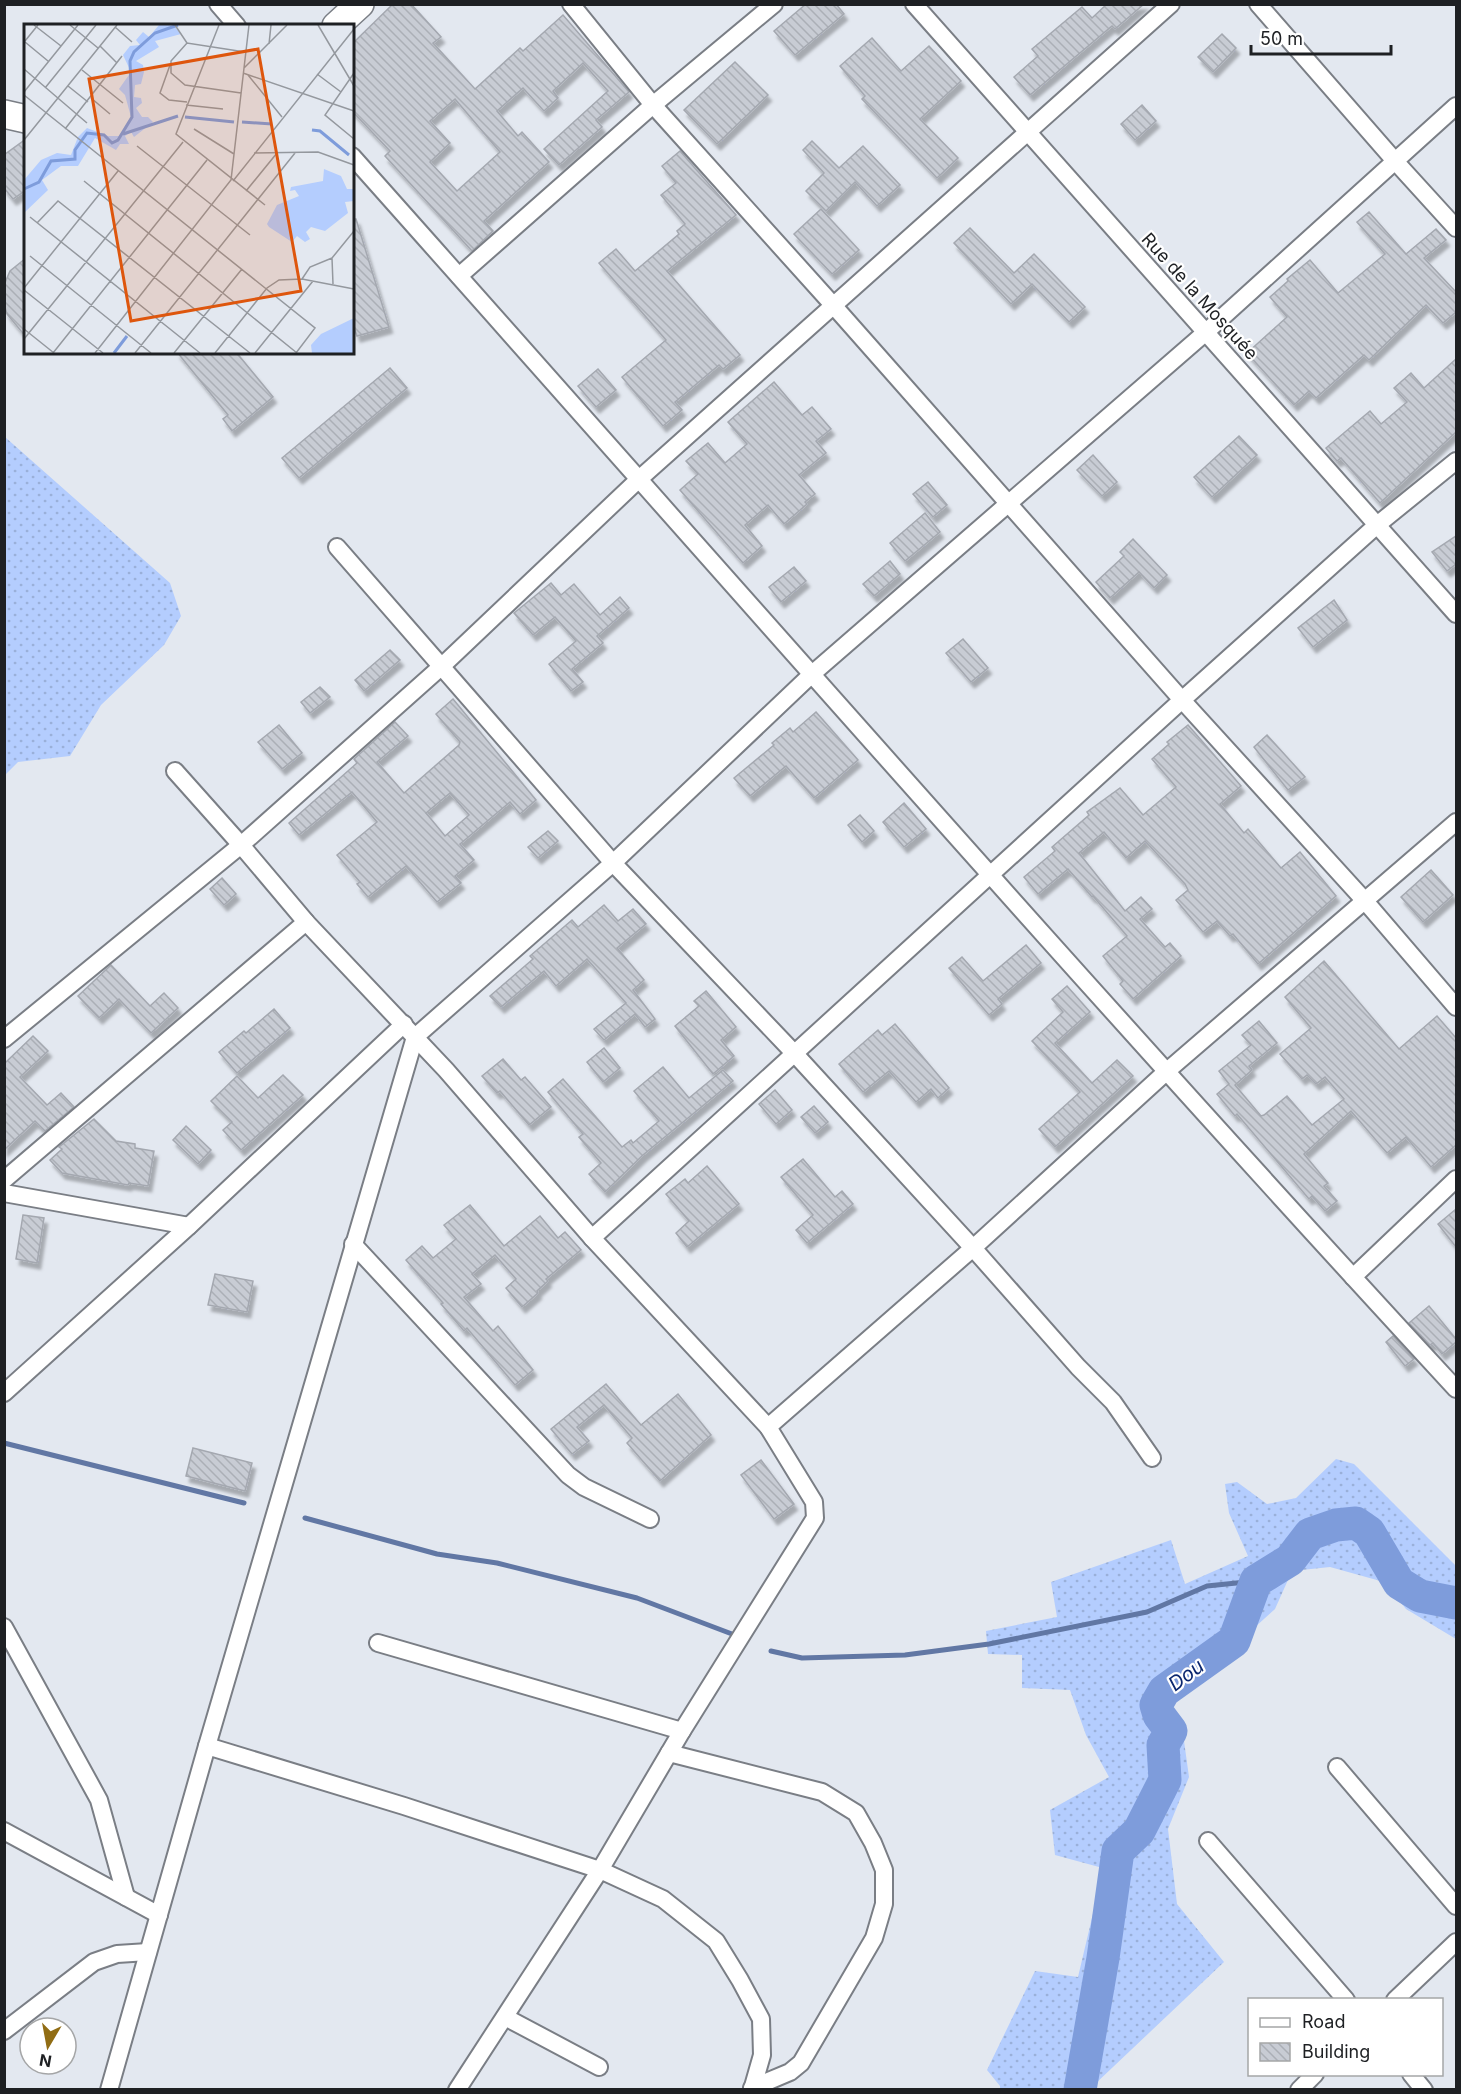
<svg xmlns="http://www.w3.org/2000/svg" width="1461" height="2094" font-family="Inter,sans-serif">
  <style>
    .grass { fill: url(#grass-dots) }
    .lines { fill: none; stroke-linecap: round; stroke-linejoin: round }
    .stream { stroke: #6177a4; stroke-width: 5 }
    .river { stroke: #7e9cdb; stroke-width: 33 }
    .building { fill: url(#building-back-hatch); stroke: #a4a8b0; stroke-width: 1.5; fill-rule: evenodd; filter: url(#shadow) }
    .street-casing { stroke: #7a7e85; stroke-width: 20 }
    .primary-casing { stroke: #7a7e85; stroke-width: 30 }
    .street { stroke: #fff; stroke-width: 16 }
    .primary { stroke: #fff; stroke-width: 27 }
    .labels { text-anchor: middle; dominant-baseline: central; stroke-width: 4.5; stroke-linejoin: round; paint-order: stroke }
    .street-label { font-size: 18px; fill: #1e2023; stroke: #fff }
    .water-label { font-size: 20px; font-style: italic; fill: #0b276f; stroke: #fff }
    .inset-river { fill: none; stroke: #7e9cdb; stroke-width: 3 }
    .inset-road { fill: none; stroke: #94989e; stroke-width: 1.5 }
    .view { fill: #de560d; fill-opacity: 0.15; stroke: #de560d; stroke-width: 3 }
    .inset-edge { fill: none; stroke: #1e2023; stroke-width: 3 }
  </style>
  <defs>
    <pattern id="grass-dots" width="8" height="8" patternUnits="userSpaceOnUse" patternTransform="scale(1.5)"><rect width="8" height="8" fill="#b4cdfe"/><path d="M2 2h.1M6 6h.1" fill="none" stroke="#9ab0d9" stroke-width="1.8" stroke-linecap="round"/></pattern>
    <pattern id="building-back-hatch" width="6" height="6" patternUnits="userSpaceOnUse" patternTransform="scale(1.5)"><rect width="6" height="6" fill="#c8ccd4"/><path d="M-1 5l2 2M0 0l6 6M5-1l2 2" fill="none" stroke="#abafb6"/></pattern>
    <filter id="shadow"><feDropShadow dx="3.5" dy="6" stdDeviation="1.5" flood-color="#0004"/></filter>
  </defs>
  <rect width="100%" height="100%" fill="#e3e8f0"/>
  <g class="grass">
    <path d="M5,437L170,583L181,616L164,645L101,705L70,756L18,762L5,775Z"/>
    <path d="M1336,1459L1354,1464L1456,1566V1639L1406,1609L1384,1582L1330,1567L1292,1571L1275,1609L1163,1710L1184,1741L1189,1777L1168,1829L1177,1904L1224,1962L1094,2085L1093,2089H1000V2086L987,2070L1035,1971L1078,1977L1095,1905H1105L1110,1870L1055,1855L1050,1810L1109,1777L1086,1735L1070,1690L1022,1688V1655L988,1654L986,1631L1057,1617L1051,1582L1171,1540L1185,1584L1248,1556L1229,1513L1225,1484L1237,1482L1267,1504L1296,1498Z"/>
  </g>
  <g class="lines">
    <g class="stream">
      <path d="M4,1443L244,1503"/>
      <path d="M305,1518L437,1554L497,1563L637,1598L732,1634"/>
      <path d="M771,1651L802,1658L905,1655L989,1644L1147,1612L1207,1586L1256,1581"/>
    </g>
    <path class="river" d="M1080,2090L1103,1958L1118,1851L1139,1831L1165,1780L1163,1745L1171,1731L1159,1715L1156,1705L1164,1691L1234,1641L1256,1581L1290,1560L1310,1534L1336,1525L1356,1523L1369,1532L1399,1583L1420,1596L1456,1603"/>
  </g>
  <g class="building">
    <path d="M393,4H411L441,37L433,43L475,89L520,48L523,51L563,15L629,92L596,120L602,127L559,165L544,149L608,91L583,63L553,91L558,98L544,111L523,88L497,111L518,136L522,132L549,162L484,221L493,231L472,251L385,156L390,151L352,111V44ZM455,99L500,152L457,191L430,162L450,143L430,121Z"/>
    <path d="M806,4H836L844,14L795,55L774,31Z"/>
    <path d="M1107,4H1144L1115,29L1112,26L1030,95L1014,77L1038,56L1032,49L1082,7L1092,18Z"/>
    <path d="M1222,34L1236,48L1213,72L1198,57Z"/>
    <path d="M872,38L901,71L929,46L961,81L920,119L958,158L937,178L862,99L865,96L840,66Z"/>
    <path d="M735,62L768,95L717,144L684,110Z"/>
    <path d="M1142,105L1156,121L1135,140L1121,124Z"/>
    <path d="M26,139V190L13,199L4,188V155Z"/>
    <path d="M812,141L839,168L863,146L900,185L877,206L855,182L826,211L806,191L824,173L803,150Z"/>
    <path d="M680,151L736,215L667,271L740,355L723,369L719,365L675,402L682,410L663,426L622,377L666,340L599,263L616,249L635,271L679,234L677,231L685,224L661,195L676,183L662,166Z"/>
    <path d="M821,209L859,250L832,274L794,234Z"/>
    <path d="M1369,212L1406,254L1436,229L1446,240L1424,258L1456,292V312L1443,323L1426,305L1369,360L1364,355L1316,398L1309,391L1294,405L1247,353L1287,317L1270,297L1288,281L1287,279L1310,260L1338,293L1385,254L1357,222Z"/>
    <path d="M352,219H356L389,327L357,336L352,322Z"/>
    <path d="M970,228L1014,273L1034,254L1085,307L1069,322L1032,284L1011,304L954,243Z"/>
    <path d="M26,258V337L7,314L4,304V285L10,271Z"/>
    <path d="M177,352H236L273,397L232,431L223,419L228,415Z"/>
    <path d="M1456,359V432L1380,503L1341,458L1337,461L1326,448L1370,411L1381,424L1407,402L1394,388L1411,373L1424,388Z"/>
    <path d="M390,368L407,388L299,478L282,458Z"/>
    <path d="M598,369L616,390L596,407L578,386Z"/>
    <path d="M774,382L802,415L812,407L831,429L816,441L826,453L799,475L815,494L805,502L807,504L784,524L768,505L745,525L762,546L743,563L680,490L698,474L686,461L708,443L725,463L747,444L728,422Z"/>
    <path d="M1239,436L1257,455L1212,497L1194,477Z"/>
    <path d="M1093,455L1117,482L1102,496L1077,470Z"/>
    <path d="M928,482L947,505L933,517L913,494Z"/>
    <path d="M925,513L940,532L905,561L890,543Z"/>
    <path d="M1456,536V564L1447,571L1432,552Z"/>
    <path d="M1133,539L1167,575L1154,588L1139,572L1110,598L1096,582L1124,556L1120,552Z"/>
    <path d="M890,561L900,574L874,596L863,584Z"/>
    <path d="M794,567L806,581L781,602L769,587Z"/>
    <path d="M551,583L561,595L574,584L600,615L620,597L629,608L597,636L603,643L572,669L583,682L571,691L549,664L576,641L555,617L533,635L514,613Z"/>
    <path d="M1334,600L1347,620L1313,647L1298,628Z"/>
    <path d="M963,639L988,668L971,682L946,653Z"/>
    <path d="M390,650L400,660L364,691L355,680Z"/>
    <path d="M320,687L330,697L310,713L301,702Z"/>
    <path d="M453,699L536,800L520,814L510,802L460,844L474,860L455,876L461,883L437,902L406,866L368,897L357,884L360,882L337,855L377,822L352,792L299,835L289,823L357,763L354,759L395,722L408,736L377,762L404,793L459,745L460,742L436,714ZM450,793L469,815L445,836L426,813Z"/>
    <path d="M816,712L858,760L814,798L786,766L750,796L734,778L774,745L772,743L790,728L793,732Z"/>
    <path d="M279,725L302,753L282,769L258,742Z"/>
    <path d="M1188,725L1241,786L1220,804L1244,833L1248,829L1281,868L1300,852L1336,896L1258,964L1233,934L1230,936L1217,921L1203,932L1176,900L1188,890L1185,884L1145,841L1126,858L1104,832L1079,853L1125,911L1141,897L1152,909L1140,919L1165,947L1170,943L1181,956L1133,999L1120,984L1123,981L1103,956L1127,936L1093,896L1092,897L1068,869L1038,894L1024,877L1055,851L1052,847L1089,815L1087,812L1120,788L1143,815L1176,787L1152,759L1169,744L1167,742Z"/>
    <path d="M1267,735L1305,777L1288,790L1254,747Z"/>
    <path d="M904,803L926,829L904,847L883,822Z"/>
    <path d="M860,815L874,831L862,842L848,825Z"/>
    <path d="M548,831L558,841L538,858L528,847Z"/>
    <path d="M1431,870L1453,895L1423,922L1401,897Z"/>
    <path d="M222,878L236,894L224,905L210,889Z"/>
    <path d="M604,905L618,921L633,909L646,924L617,948L644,980L633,990L655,1019L645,1027L635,1014L604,1040L594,1029L626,1003L587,959L556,986L544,971L501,1007L490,996L533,959L530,956L572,920L578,927Z"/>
    <path d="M1026,945L1041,963L998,999L1002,1004L989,1015L949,968L962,957L983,981Z"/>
    <path d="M1324,961L1399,1049L1437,1016L1456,1038V1145L1431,1167L1406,1137L1387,1153L1351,1111L1304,1154L1328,1183L1324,1186L1337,1201L1325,1211L1312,1196L1309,1199L1237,1114L1235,1116L1217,1094L1229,1084L1219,1071L1251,1045L1242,1035L1259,1021L1277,1043L1249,1066L1252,1070L1235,1085L1261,1116L1264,1115L1287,1096L1312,1125L1344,1099L1325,1077L1316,1084L1307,1075L1302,1079L1280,1054L1311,1028L1285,997Z"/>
    <path d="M111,965L150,1006L164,993L178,1008L151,1033L119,999L99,1018L78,996Z"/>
    <path d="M1067,986L1090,1012L1055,1043L1092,1083L1117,1060L1133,1076L1055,1147L1039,1129L1080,1092L1032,1041L1063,1012L1052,999Z"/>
    <path d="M706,991L736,1027L721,1040L734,1056L713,1074L675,1026L699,1006L694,1001Z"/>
    <path d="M274,1009L290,1028L237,1073L219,1052L244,1031L246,1033Z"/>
    <path d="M895,1024L949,1088L938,1098L931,1089L916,1102L889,1071L863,1092L839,1064L878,1030L882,1035Z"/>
    <path d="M33,1036L48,1051L20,1077L47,1105L61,1093L74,1107L45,1131L35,1121L4,1150V1060L6,1062Z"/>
    <path d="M604,1048L620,1068L603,1082L587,1062Z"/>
    <path d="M503,1059L521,1080L525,1077L551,1107L529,1125L500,1091L497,1093L482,1076Z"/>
    <path d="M663,1067L689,1098L723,1070L733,1081L643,1155L605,1192L589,1174L601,1163L579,1137L583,1134L548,1092L563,1079L622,1147L631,1140L633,1143L659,1121L634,1091Z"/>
    <path d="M283,1075L303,1095L241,1150L223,1130L232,1122L211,1101L237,1076L258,1098Z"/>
    <path d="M775,1090L792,1110L776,1124L759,1104Z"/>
    <path d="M814,1106L828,1122L815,1133L801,1117Z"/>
    <path d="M94,1119L116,1141L135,1144V1148L154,1151L148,1186L129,1183L128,1185L62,1173L50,1160L62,1149L59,1147Z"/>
    <path d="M186,1126L211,1150L198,1164L173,1140Z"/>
    <path d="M803,1159L835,1197L842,1191L853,1204L807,1243L796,1230L813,1215L781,1177Z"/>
    <path d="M707,1166L739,1204L687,1247L676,1233L689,1221L666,1194L685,1179L688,1183Z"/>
    <path d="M470,1205L504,1246L540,1216L558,1238L565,1232L581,1250L546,1279L548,1281L537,1291L538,1293L522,1307L506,1288L516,1279L495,1255L472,1274L481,1284L464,1297L493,1331L498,1326L533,1370L515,1385L467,1328L464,1331L441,1304L443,1303L406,1260L422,1246L433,1258L456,1239L444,1225Z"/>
    <path d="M1456,1209V1247L1438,1224Z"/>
    <path d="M23,1215L44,1218L37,1263L16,1259Z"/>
    <path d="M215,1274L253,1281L247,1312L208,1305Z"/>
    <path d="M1429,1306L1456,1339V1342L1442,1354L1433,1343L1430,1345L1409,1323Z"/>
    <path d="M1393,1336L1414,1359L1405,1366L1386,1342Z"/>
    <path d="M606,1384L641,1425L678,1394L711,1435L660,1481L627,1443L632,1438L604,1405L577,1427L589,1441L572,1454L551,1429Z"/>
    <path d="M193,1448L252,1463L245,1491L186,1476Z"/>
    <path d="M761,1460L794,1504L774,1519L741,1475Z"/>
  </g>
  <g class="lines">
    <defs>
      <g id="street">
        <path d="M218,4L237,26"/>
        <path d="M571,4L653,105L833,305L1182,700L1365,901L1456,1007"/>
        <path d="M914,4L1456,614"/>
        <path d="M1258,4L1395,161L1456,228"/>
        <path d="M352,156C719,568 1082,984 1456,1389"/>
        <path d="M459,276L653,105L774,4"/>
        <path d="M337,547L613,863L795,1054L973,1248L1078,1367L1113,1402L1152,1458"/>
        <path d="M175,771L241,845L306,922L446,1070L592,1238L768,1427L814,1502L815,1518L682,1731L600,1870L457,2090"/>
        <path d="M4,1039L241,845L442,666L638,480L1171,4"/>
        <path d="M4,1180L306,922"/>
        <path d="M4,1193L189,1226"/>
        <path d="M592,1238L1182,700L1377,525L1456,461"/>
        <path d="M353,1244L568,1475L584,1487L650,1519"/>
        <path d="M1353,1277L1456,1179"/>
        <path d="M4,1393L189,1226L404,1024"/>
        <path d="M768,1427L973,1248L1167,1071L1456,822"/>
        <path d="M4,1627L99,1800L126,1897"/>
        <path d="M378,1643L682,1731"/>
        <path d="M207,1746L404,1806L600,1870L663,1899L716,1941L740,1980L761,2019L762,2055L752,2090"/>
        <path d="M669,1753L822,1792L856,1813L873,1843L884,1870V1904L874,1938L801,2063L790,2072L752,2088"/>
        <path d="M1337,1767L1456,1906"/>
        <path d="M4,1831L159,1915"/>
        <path d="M1208,1841L1346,2000"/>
        <path d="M1395,2000L1456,1942"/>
        <path d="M505,2017L599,2067"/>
        <path d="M4,2031L94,1962L117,1954L148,1952"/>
        <path d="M1411,2074L1424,2090"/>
        <path d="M109,2090L207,1746L415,1037L613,863L812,674L1206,332L1456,106"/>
        <path d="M1299,2090L1315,2074"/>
      </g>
      <g id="primary">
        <path d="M336,26L360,4"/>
        <path d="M4,114L26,119"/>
      </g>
    </defs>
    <use href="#street" class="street-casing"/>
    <use href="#primary" class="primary-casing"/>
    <use href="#street" class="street"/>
    <use href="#primary" class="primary"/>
  </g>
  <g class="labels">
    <g class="street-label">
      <text transform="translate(1200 296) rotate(48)">Rue de la Mosquée</text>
    </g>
    <g class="water-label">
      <text transform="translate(1186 1675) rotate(-37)">Dou</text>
    </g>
  </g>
  <g transform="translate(24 24)">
    <rect width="330" height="330" fill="#e3e8f0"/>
    <path d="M135,1H149L157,10L131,17L135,23L112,37L119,41L120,48L117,60L111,61L110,73L117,74L118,79L112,84L118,93H124L129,98L110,113L107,108L101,112L105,120H96L92,126L71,114L54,142H37L18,156L24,166L0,189V156L17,136L33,129L47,131L54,113L63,104L84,112H95L107,93L101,71L95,65L107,48L99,31L106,22L116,21L112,16L119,8L125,13ZM300,145L317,152L323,165H330V177L321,178L324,189L301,207L287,203L282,208L286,215L281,218L273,212L268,218L245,203L243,200L253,181L275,172L271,166L266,167L267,163L299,157ZM330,294V329H288L287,321L297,310Z" fill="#b4cdfe"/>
    <path class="inset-river" d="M161,93L210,98M218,98L248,100M288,106L296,107L325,131M99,110L154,92M0,165L15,158L27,137L51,135V126L63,109L80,111L88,119L94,116L108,93L106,37L110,28L131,9L154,1M90,329L103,312"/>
    <path class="inset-road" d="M10,1L37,22M46,1L74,24M151,1L163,19M195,1L152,110L241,181M294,1L330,62M91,3L108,18M1,17L14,1M1,18L24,37M245,20L247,1M76,22L93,39M146,41L136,69L145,76L163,78M220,44L263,1M0,45L63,99M58,46L99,79M219,49L330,87M330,49L301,91L330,115M293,50L317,68M224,51L258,93M44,62L64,78M21,64L72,1M0,68L54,1M217,69L161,61L147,49V37L163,19L221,28M0,71L291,304L272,329M67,74L86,90M162,81L199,85M41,105L98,32M170,105L210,130M0,116L93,1M113,122L226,211M230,129L294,128L330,141M60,157L273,329M209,157L330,5M222,167L253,129M6,193L176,329M13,199L34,177L226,329M6,232L127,329M278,255L286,243L308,234M309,260L308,234L330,207M0,264L94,147M0,266L79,329M0,305L30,329M0,315L159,118M29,329L183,136M71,329L207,156L225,1M111,329L271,129M150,329L218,245M191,329L243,264L255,256L278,255L330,265M231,329L289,257"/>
    <path class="view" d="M234,25L277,267L107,297L65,55Z"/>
    <rect width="330" height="330" class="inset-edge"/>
  </g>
  <rect width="1461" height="2094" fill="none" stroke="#1e2023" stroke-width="12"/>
  <rect x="1248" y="1998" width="195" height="78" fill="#ffffff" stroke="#a5a6a7" stroke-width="1.5"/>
  <rect x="1260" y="2018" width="30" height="9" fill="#ffffff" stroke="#a5a6a7" stroke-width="1.5"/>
  <text x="1302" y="2028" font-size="18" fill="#1e2023">Road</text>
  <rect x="1260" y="2043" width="30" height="18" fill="url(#building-back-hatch)" stroke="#a5a6a7" stroke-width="1.5"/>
  <text x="1302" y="2058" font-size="18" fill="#1e2023">Building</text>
  <g transform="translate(48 2046) rotate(190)"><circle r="28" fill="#ffffff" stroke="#a5a6a7" stroke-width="1.5"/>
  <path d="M0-4.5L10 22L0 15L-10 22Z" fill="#916d14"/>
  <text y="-9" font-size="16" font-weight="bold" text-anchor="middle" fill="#1e2023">N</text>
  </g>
  <path d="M1251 45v9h140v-9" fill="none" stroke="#1e2023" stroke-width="3"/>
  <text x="1260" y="45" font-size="18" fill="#1e2023" stroke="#ffffff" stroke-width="4.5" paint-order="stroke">50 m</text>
</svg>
